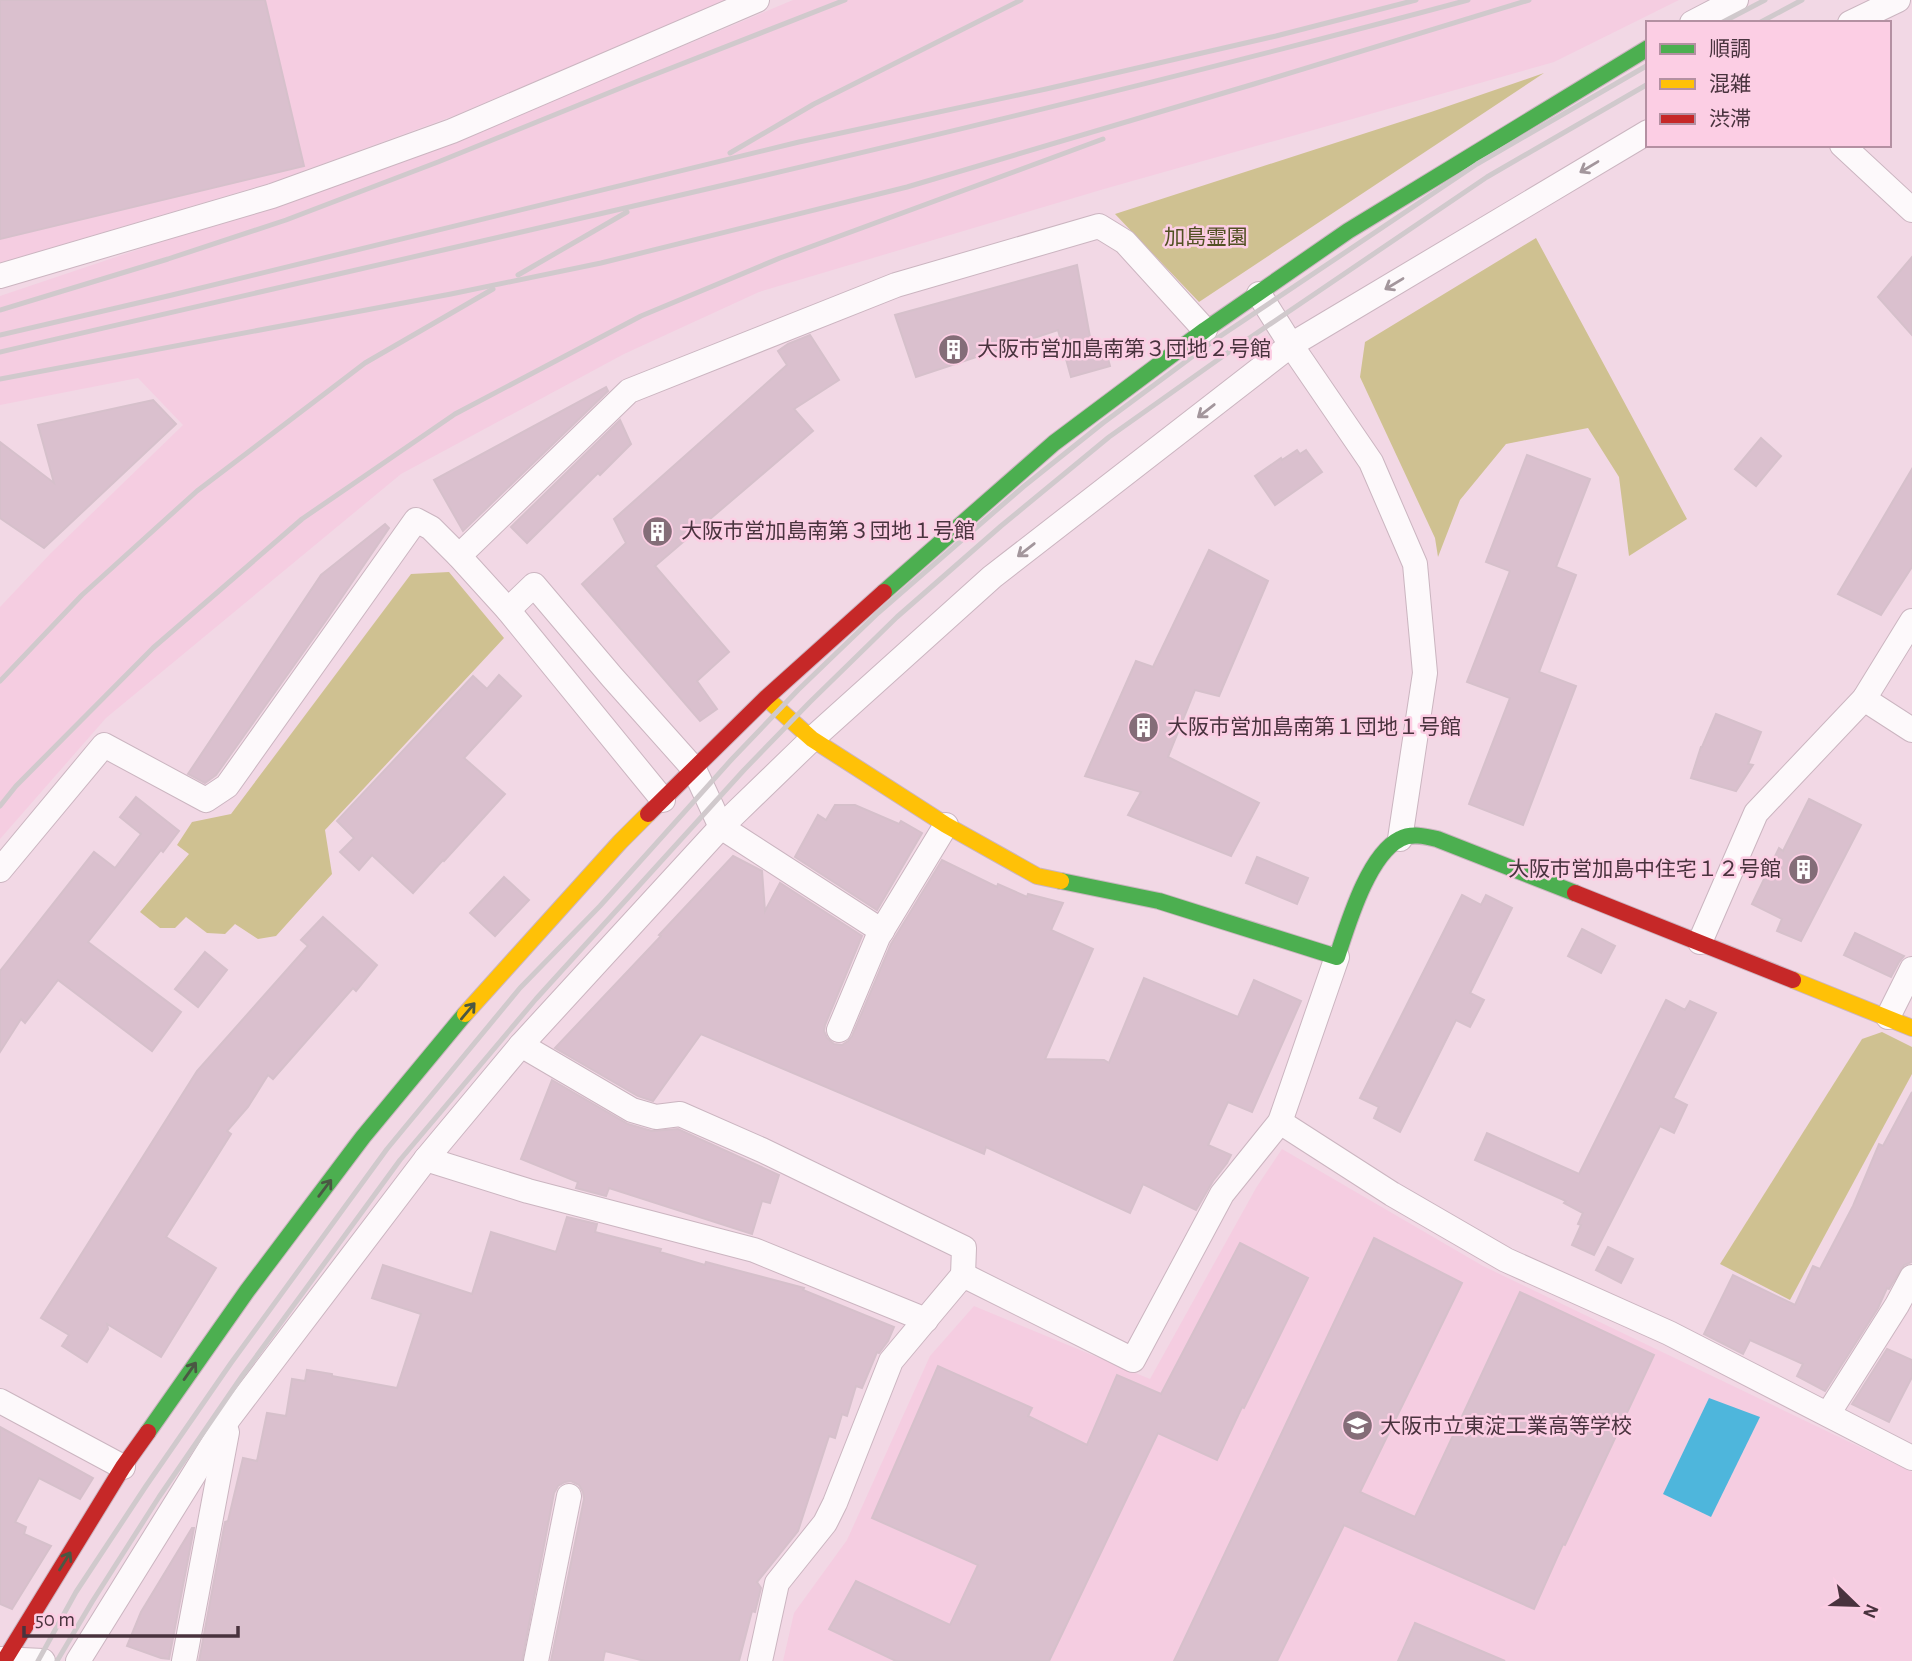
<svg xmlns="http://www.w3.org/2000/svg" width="1912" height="1661" font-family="'Alegreya Sans','Noto Sans JP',sans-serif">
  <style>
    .built { fill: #f5cde1 }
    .green { fill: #cfc191 }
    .water { fill: #4eb6dc }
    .building { fill: #dac0ce; stroke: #d6c0cb; stroke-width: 2 }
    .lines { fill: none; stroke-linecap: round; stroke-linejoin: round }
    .street-casing { stroke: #cbb5c0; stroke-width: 26 }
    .fast-casing { stroke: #cbb5c0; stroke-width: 18 }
    .slow-casing { stroke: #cbb5c0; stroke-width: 18 }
    .jam-casing { stroke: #cbb5c0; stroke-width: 18 }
    .street { stroke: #fdf9fb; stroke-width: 24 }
    .fast { stroke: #4caf50; stroke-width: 16 }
    .slow { stroke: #ffc107; stroke-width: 16 }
    .jam { stroke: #c62828; stroke-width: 16 }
    .rail { stroke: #d0c9cc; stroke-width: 5 }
    .oneway { stroke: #a3969c }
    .oneway2 { stroke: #4a5843 }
    .labels { text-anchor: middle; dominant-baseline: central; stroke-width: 5; stroke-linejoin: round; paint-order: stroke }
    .park-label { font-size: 21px; fill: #515023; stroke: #fccee4 }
    .poi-label { font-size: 21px; fill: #49333e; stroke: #fccee4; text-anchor: start }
  </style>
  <rect width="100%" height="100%" fill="#f2d8e5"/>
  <g class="built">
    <path d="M0,0H727L456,115L273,182L0,263Z"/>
    <path d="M793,0H1679L1554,62L1104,189L759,292L624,354L401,474L106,718L0,839V607L51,553L183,425L138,378L0,405V296L437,149Z"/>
    <path d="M1282,1149L1483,1266L1912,1472V1661H783L794,1613L847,1540L930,1356L974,1306L1150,1379L1256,1188Z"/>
  </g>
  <g class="green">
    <path d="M1544,73L1199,302L1115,214L1431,112Z"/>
    <path d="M1536,238L1687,519L1629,556L1619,477L1588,428L1506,444L1460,500L1438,557L1435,538L1360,377L1365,342Z"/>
    <path d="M449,572L504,638L325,830L332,874L276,936L258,939L235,924L225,934L207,933L186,917L175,928H160L140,912L189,854L177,845L192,822L231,814L411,574Z"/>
    <path d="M1882,1032L1912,1047V1074L1790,1300L1720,1264L1862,1039Z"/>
  </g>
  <path class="water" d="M1709,1398L1760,1417L1711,1517L1663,1494Z"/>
  <g class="building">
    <path d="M0,0H265L304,166L0,239Z"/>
    <path d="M1912,257V335L1878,297Z"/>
    <path d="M1077,265L1092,348L1104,344L1110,366L1071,377L1058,330L916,377L895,315Z"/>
    <path d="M810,335L839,380L794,409L813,431L655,566L729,652L697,681L717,709L700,721L582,584L626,543L614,519L787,365L778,351L788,344Z"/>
    <path d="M606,387L608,391L463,531L434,480Z"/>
    <path d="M153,400L176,424L44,548L0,518V442L54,483L38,425Z"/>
    <path d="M620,420L631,444L600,475L598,473L527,543L511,527Z"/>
    <path d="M1761,438L1781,456L1756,486L1735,469Z"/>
    <path d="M1297,450L1300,454L1306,450L1322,472L1275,505L1255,476L1281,458L1282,460Z"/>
    <path d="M1527,455L1590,479L1556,567L1576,575L1539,672L1576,686L1523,825L1469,804L1510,698L1467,682L1510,571L1486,562Z"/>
    <path d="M1912,469V567L1881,615L1838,594Z"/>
    <path d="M385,524L389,528L327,619L216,775L205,783L188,774L321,575Z"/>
    <path d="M1209,550L1268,581L1219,696L1195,690L1168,757L1259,803L1231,856L1128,815L1141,792L1085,776L1136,661L1153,667Z"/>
    <path d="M499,675L521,696L464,758L505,794L444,861L443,860L413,893L372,855L359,870L340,852L354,838L337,821L473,676L487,689Z"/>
    <path d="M1716,714L1761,732L1748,764L1753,765L1736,791L1691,778L1701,747H1702Z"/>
    <path d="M136,797L179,831L163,852L161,850L88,942L181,1012L152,1051L58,980L25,1023L21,1019L0,1052V971L94,852L115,868L141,834L120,817Z"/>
    <path d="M1809,799L1861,825L1801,941L1777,931L1782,919L1752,904L1779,848L1783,851Z"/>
    <path d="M835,805H855L899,824L901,821L922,833L877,910L795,857L818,815L826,820Z"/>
    <path d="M733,856L762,871L765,911L780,883L862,936L825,1025L824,1031L827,1038L834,1044L842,1045L848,1041L852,1036L891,944L942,860L997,887L998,884L1027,897L1028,894L1063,903L1051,930L1093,949L1045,1059L1104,1060L1109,1063L1144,978L1238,1017L1254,980L1301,1001L1252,1112L1228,1102L1208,1145L1231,1155L1227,1163L1213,1181L1196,1210L1143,1184L1130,1213L986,1147L984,1154L701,1034L653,1101L638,1096L555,1048L661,936L659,935Z"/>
    <path d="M1257,857L1308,878L1297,904L1246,883Z"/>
    <path d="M504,877L529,900L495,936L470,913Z"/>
    <path d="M1462,895L1481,905L1486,895L1512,908L1470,993L1484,1000L1470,1027L1456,1020L1400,1132L1374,1118L1379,1107L1360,1098Z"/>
    <path d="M323,917L377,965L356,991L353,988L273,1079L268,1075L248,1107L227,1131L231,1134L166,1237L216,1268L161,1357L107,1324L108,1329L87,1362L62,1346L69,1335L41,1318L197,1071L308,946L301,940Z"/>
    <path d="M1582,929L1615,946L1601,973L1568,956Z"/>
    <path d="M1855,933L1904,956L1899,962L1891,977L1844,955Z"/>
    <path d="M205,952L227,970L198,1007L175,989Z"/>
    <path d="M1666,1000L1685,1010L1690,1001L1716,1013L1673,1098L1687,1105L1674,1133L1660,1126L1594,1255L1572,1245L1581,1225L1578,1224L1583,1213L1564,1203L1566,1201L1475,1160L1487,1133L1579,1174Z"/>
    <path d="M552,1080L628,1124L652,1131L678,1129L779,1175L770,1203L762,1201L752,1234L609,1188L606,1196L576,1188L578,1182L521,1159Z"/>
    <path d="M1912,1092V1262L1904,1265L1889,1289L1887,1288L1878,1308L1825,1391L1797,1376L1803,1364L1750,1340L1743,1354L1704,1334L1733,1275L1795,1305L1813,1266L1820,1269L1853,1206L1879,1144L1883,1146Z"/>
    <path d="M567,1217L597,1224L595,1232L661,1249L660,1252L705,1265L706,1262L804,1288L803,1290L894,1327L888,1341L879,1353L877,1352L862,1388L856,1386L847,1416L842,1414L835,1438L829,1436L798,1531L757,1582L761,1588L755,1612L752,1611L739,1661H645L605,1651L603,1661H551L584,1499L583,1492L579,1485L571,1481L565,1482L558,1486L554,1493L522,1661H199L225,1522L228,1521L243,1458L257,1461L267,1413L286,1416L292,1379L305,1381L307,1370L332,1374V1376L397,1388L421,1314L372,1298L383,1265L472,1294L491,1232L556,1252Z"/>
    <path d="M1374,1238L1462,1283L1360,1492L1415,1517L1520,1292L1654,1355L1565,1545L1563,1544L1534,1609L1344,1525L1277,1661H1174Z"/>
    <path d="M1240,1243L1308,1278L1244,1408L1242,1407L1217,1460L1158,1433L1049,1661H896L829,1629L856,1581L950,1625L978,1565L872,1518L938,1366L1032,1408L1028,1416L1087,1445L1117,1375L1161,1394Z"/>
    <path d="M1608,1247L1633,1259L1621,1283L1596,1270Z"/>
    <path d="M1887,1349L1912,1360V1377L1889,1422L1852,1404Z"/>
    <path d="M0,1427L93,1478L80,1499L39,1478L15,1522L26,1527L24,1534L51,1546L12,1609L0,1604Z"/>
    <path d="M192,1528H194L169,1659L161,1658L127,1646L141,1612Z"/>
    <path d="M1415,1623L1505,1661H1398Z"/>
  </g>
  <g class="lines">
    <defs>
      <g id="street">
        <path d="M1692,23L1736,0"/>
        <path d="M1850,23L1898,0"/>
        <path d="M1842,145L1912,210"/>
        <path d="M0,276L272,196L452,131L757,0"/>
        <path d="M1259,294L1291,345L1371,462L1415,564L1425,673L1400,839"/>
        <path d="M459,556L629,391L896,285L1099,226L1125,242L1205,330"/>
        <path d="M508,610L534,585L612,677L694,769L721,827L882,931"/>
        <path d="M1864,699L1912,730"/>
        <path d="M0,870L104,745L206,800L227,786L416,520L431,528L459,556L508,610L663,800"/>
        <path d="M1700,942L1756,813L1864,699L1912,621"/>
        <path d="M1888,1017L1912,969"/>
        <path d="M839,1030L878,937L946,825"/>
        <path d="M521,1045L632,1110L656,1117L680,1114L762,1150L964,1248L963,1275"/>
        <path d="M1280,1122L1392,1194L1506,1260L1669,1333L1912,1458"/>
        <path d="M426,1159L528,1191L754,1250L926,1320"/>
        <path d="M0,1401L123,1467"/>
        <path d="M1828,1414L1897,1305L1912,1277"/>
        <path d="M0,1659L43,1661"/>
        <path d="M78,1661L229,1418L426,1159L521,1045L721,827L812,739L992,577L1291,345L1648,132"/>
        <path d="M184,1661L227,1432"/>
        <path d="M536,1661L569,1496"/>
        <path d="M760,1661L777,1583L825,1523L835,1503L891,1361L963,1275L1133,1360L1222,1194L1280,1122L1337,957"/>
      </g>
      <g id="fast">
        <path d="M884,592L1054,443L1205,330L1348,231L1648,48"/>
        <path d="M1061,881L1159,901L1337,957C1348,924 1368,855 1400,839C1411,833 1425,836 1437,839L1575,893"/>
        <path d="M148,1432L247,1291L363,1137L465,1014"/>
      </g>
      <g id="slow">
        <path d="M766,698L812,739L946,825L1037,876L1061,881"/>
        <path d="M1793,980L1912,1028"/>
        <path d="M465,1014L620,842L648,814"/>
      </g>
      <g id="jam">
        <path d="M648,814L766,698L884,592"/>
        <path d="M1575,893L1793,980"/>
        <path d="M4,1661L123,1467L148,1432"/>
      </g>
    </defs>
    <use href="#street" class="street-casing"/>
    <use href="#fast" class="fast-casing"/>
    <use href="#slow" class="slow-casing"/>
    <use href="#jam" class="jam-casing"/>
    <use href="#street" class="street"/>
    <use href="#fast" class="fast"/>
    <use href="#slow" class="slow"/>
    <use href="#jam" class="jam"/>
    <g class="rail">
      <path d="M1721,23L1765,0"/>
      <path d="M1759,23L1802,0"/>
      <path d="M730,153L814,104L1021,0"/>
      <path d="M518,275L627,212"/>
      <path d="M0,310L168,259L286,220L438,162L638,81L845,0"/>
      <path d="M0,335L172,295L799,142L1046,89L1276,36L1416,0"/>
      <path d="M0,352C490,238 982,131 1468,0"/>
      <path d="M0,379L451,294L601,263L907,187L1254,84L1529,0"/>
      <path d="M0,681L82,595L197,491L365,363L493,289"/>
      <path d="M0,806L16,786L153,648L302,519L455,414L641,316L780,258L1103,139"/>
      <path d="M38,1661L76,1592L146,1486L231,1363L387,1149L520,988L600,906L732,759L798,690L878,613L1023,487L1103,423L1216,339L1477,164L1648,65"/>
      <path d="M57,1661L92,1602L159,1497L242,1376L400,1160L536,999L744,770L810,702L897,617L1001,526L1109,437L1226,354L1487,177L1648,84"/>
    </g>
  </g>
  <defs><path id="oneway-shaft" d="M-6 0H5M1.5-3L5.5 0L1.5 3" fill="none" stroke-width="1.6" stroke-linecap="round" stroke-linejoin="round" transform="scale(1.75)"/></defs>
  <g class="oneway">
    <use href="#oneway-shaft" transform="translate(1589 167) rotate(149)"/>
    <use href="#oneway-shaft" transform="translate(1394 284) rotate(149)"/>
    <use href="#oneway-shaft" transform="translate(1206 411) rotate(142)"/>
    <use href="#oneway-shaft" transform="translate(1026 550) rotate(142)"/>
  </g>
  <g class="oneway2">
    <use href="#oneway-shaft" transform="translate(468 1011) rotate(-50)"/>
    <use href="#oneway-shaft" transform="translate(325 1188) rotate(-53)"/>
    <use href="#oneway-shaft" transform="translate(190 1371) rotate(-55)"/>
    <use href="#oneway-shaft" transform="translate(65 1561) rotate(-58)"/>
  </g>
  <defs>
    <symbol id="building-disc" viewBox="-11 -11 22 22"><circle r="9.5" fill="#846d78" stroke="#fccee4"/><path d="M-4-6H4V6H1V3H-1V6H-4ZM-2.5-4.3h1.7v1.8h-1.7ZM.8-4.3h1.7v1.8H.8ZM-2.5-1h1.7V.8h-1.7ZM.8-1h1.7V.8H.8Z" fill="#fff"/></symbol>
    <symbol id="school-disc" viewBox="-11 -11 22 22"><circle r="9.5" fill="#846d78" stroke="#fccee4"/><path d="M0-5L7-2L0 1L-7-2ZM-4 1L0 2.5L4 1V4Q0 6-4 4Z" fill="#fff"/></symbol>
  </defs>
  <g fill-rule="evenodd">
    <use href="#building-disc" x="936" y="332" width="35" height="35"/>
    <use href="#building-disc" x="640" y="514" width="35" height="35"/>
    <use href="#building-disc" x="1126" y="710" width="35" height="35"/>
    <use href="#building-disc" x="1786" y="852" width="35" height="35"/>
    <use href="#school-disc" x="1340" y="1408" width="35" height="35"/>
  </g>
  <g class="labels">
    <g class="park-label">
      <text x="1206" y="237">加島霊園</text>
    </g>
    <g class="poi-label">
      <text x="977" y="349">大阪市営加島南第３団地２号館</text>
      <text x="681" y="531">大阪市営加島南第３団地１号館</text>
      <text x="1167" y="727">大阪市営加島南第１団地１号館</text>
      <text x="1781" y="869" text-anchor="end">大阪市営加島中住宅１２号館</text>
      <text x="1380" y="1426">大阪市立東淀工業高等学校</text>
    </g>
  </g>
  <rect x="1646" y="21" width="245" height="126" fill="#fccee4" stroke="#b490a2" stroke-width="2"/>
  <rect x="1660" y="44" width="35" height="10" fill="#4caf50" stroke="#b490a2" stroke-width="2"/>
  <text x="1709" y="56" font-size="21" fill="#49333e">順調</text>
  <rect x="1660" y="79" width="35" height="10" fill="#ffc107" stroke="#b490a2" stroke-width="2"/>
  <text x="1709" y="91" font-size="21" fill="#49333e">混雑</text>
  <rect x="1660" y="114" width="35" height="10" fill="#c62828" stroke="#b490a2" stroke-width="2"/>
  <text x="1709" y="126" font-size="21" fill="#49333e">渋滞</text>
  <g transform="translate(1856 1605) rotate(113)" stroke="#fccee4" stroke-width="5" paint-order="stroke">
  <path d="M0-5L12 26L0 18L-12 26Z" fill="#49333e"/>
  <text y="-10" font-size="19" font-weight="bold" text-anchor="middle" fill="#49333e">N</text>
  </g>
  <path d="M24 1626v10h214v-10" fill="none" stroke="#49333e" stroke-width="3.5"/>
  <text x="35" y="1626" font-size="21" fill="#49333e" stroke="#fccee4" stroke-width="5" paint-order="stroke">50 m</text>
</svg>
